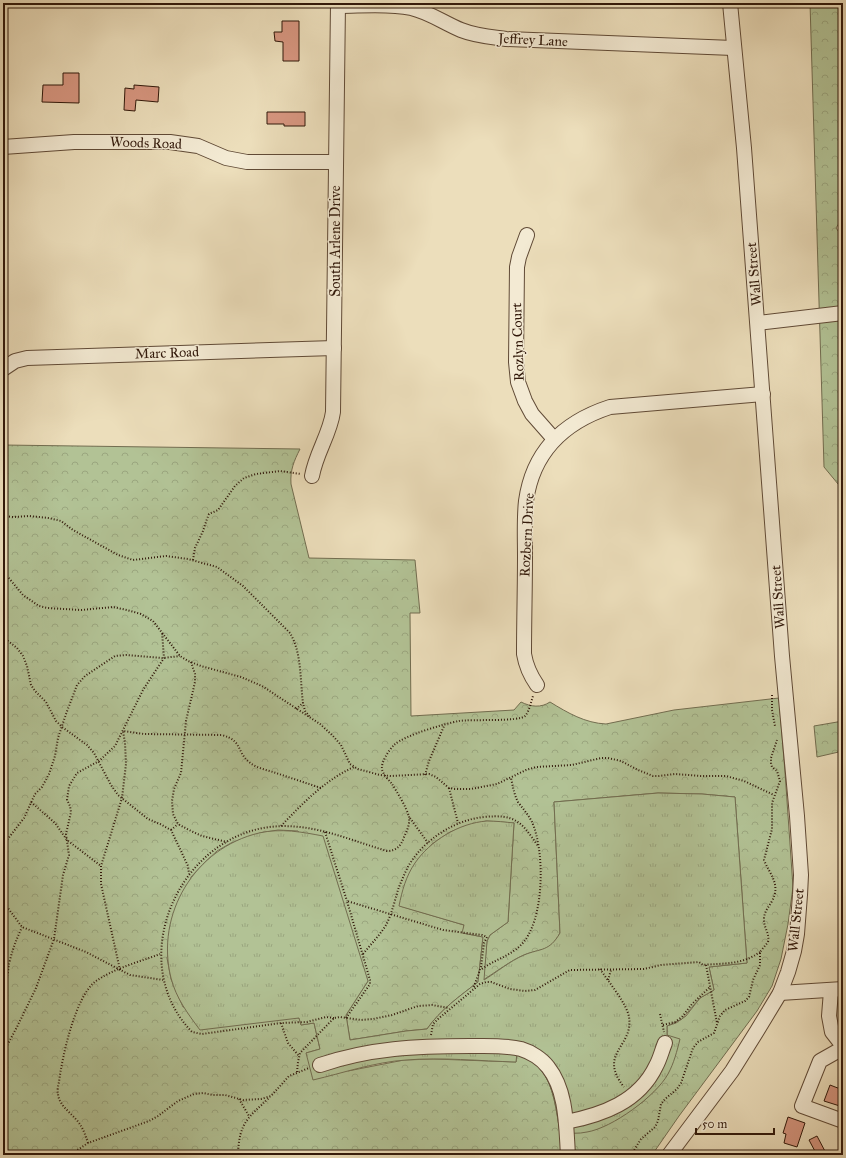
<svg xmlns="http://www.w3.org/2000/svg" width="846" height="1158" font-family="'IM FELL Great Primer',serif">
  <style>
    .forest { fill: url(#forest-crowns); stroke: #726d50; fill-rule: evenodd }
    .park { fill: url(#park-tufts); stroke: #726d50 }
    .building { fill: #d79680; stroke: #31180a }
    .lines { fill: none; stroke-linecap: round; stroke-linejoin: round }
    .minor-casing { stroke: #604a36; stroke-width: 16 }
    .path { stroke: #31180a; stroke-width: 2; stroke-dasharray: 1 2; stroke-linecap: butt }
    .minor { stroke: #f3ead3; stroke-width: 14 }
    .labels { text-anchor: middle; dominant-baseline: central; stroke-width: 3; stroke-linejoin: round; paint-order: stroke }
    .street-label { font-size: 14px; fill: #31180a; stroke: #f3ead3 }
  </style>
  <defs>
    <pattern id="forest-crowns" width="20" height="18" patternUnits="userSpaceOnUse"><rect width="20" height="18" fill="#b2c295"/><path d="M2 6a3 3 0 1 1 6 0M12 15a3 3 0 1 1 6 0" fill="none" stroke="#9aa67f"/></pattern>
    <pattern id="park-tufts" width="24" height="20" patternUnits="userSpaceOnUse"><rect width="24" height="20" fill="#b2c295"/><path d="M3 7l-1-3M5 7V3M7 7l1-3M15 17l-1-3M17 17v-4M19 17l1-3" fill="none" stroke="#9aa67f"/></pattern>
  </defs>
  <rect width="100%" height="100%" fill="#ecdebb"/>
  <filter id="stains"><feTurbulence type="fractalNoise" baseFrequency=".005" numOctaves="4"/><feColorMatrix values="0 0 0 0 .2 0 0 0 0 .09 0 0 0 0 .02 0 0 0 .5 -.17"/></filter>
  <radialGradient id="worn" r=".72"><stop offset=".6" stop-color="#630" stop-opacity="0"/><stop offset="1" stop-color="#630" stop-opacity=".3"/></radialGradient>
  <g class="forest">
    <path d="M810,3H843V217L836,228L843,238V490L824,467Z"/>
    <path d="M3,445L300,449C294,461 290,470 291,484L309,558L415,560L420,613H410L411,716L514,710L521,702C531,707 541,708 550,702C568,713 585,723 606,724L674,710L779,698L785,772L793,887L788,924L781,959L772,986L757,1011L679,1116L652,1155H3ZM658,793L702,794L735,797L747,963L709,967L714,990L700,998L686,1016L676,1023L667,1026V1035L657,1088L644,1101L616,1120L560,1133C557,1115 554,1083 540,1069C533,1061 526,1057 517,1053L516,1062L434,1059L404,1060L348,1071L306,1053L320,1049L314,1023L301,1025L299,1018L183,1007L171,979L167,958L191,877L205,862L217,851L231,843L260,833L278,830L298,831L368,981L346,1015L350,1040L406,1031L427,1029C440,1010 460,996 478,982L483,937L463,933L464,925L400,906L407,879L432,844L450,832L466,826L486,821L514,823L508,922L490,935L487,941L483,980C496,972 510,961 524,955C541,948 549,953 560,933L554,802Z"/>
    <path d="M843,721V751L817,757L814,726Z"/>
  </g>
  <path class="park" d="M658,793L702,794L735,797L747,963L709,967L714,990L700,998L682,1019L667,1026V1035L680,1039C677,1051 674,1063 668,1074C656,1096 612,1128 587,1132C579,1134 569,1133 560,1133C557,1115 554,1083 540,1069C533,1061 526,1058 517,1053L516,1062C479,1061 442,1057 406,1060C375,1062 343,1073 313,1080L306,1053L320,1049L314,1023L301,1025L299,1018L200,1030C188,1014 176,998 171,978C155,914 195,848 259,833C281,828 302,832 323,836L368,981L346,1015L350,1040L406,1031L427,1029C440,1010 460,996 478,982L483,937L462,933L464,925L399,906C402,891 406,876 415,863C430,841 459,823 487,821C496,821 505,822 514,823L508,922L490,935L487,941L484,980C497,972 510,961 524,955C541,948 549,952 560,933L554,802Z"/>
  <g class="building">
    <path d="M282,21H299V61H283V42L275,41L274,32H282Z"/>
    <path d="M63,73H79V103L42,102L43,85H63Z"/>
    <path d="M134,85L159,87L158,102L136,100L135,111L124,110L125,88L134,89Z"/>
    <path d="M267,112H305V126H284V124H267Z"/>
    <path d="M830,1085L843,1090V1107L824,1101Z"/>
    <path d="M788,1117L805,1123L797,1147L784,1143L786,1134L783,1133Z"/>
    <path d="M817,1136L827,1155H817L809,1140Z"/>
  </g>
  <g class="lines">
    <defs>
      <g id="minor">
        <path d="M338,6C361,6 389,3 411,8C429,12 444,23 461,30C476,36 491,37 506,39L733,48"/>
        <path d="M3,147L74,142H170L198,146L226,158L247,162H335"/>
        <path d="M527,235L519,257L517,267L516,362L518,382L525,401L532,414L554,439"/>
        <path d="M758,323L843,313"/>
        <path d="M3,369L15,361L27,358L334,348"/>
        <path d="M312,476C316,453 330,434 333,412L338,3"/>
        <path d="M537,685C530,675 526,666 524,654C524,621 525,589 525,556C525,538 524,519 526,501C533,451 564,422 610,407L763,394"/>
        <path d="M831,991L829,1016L832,1032L843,1046"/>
        <path d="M780,993L843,989"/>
        <path d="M843,1048L820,1061L802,1106L843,1121"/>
        <path d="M320,1065C370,1048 417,1046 470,1046C487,1046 505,1045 521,1049C531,1052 542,1059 548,1067C567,1091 566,1126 568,1155"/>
        <path d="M566,1122C602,1115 639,1102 656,1066C660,1059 662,1050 665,1043"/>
        <path d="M669,1155L732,1071L757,1031L780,993L788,972L794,951L797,934L800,895L801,875L797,816L782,656L744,148L730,3"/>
      </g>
    </defs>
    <use href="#minor" class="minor-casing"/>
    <g class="path">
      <path d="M3,516L13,517L29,516L49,518L61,521L73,530L118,555L133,560L166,556L188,559L217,567L243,586L290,633C302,653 300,681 303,703L305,711L310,717"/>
      <path d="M193,560L195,548L203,531L207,519L209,514L218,510L235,486L244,478L256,474L280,471L301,474"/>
      <path d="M3,571L23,595L39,606L47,608L81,610L113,607L127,610L141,614L153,621L180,656L188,661L201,666L241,677L262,686L320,724L333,736L341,745L350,764L358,769L380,775L391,776L429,774L436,777L449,788L455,789H471L497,784L526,770L536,767L572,765L601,758H608L621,761L638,770L653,776H659L675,774L701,776H726L744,781L774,795"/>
      <path d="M3,637L17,648L23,656L27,666L31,685L35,691L46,702L56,721L62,727L87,745L94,753L111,785L118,795L148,819L160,824L171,830L188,866L189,874"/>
      <path d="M191,662L195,674V682L186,721L181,773L174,789L172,801L173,814L178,824L189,830L202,836L227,842"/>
      <path d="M772,695V710L775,726"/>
      <path d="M296,709L303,703"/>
      <path d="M425,775L429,761L444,726"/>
      <path d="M449,788L458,823"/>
      <path d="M31,802L55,823L67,840L101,866"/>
      <path d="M410,818L428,843"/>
      <path d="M281,826C303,803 325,780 354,767"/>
      <path d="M171,830L178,824"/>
      <path d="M325,832L347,901"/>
      <path d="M3,851L7,840L24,818L35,794L42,787L49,774L55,756L58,738L66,714L77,685L85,676L115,656L126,655L163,658L180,656"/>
      <path d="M3,898L5,904L22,927L86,952L130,975L163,980"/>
      <path d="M363,954C371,944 380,935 386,925C392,914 395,899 399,887C402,880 405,872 409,865C424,840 454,820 484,817C515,814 521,821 538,846"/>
      <path d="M706,965L717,1023"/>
      <path d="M482,969C494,960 510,956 521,945C545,921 545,851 532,822C528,814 523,809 518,802C514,794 513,787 511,778"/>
      <path d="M600,969C608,981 627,1004 629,1017C634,1047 597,1053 624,1087"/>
      <path d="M120,970L101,884V866L122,798L126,764L125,743L123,731L144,734L222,735C243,741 236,751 249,762C256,768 267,770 276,773C291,778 306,783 321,788"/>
      <path d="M608,980L611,970"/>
      <path d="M3,984C10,974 7,970 10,960C13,948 17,938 22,927"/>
      <path d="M660,1014L664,1032"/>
      <path d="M334,1018L326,1017L307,1022L281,1023L202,1034L192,1032C126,964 174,845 263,828C307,820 346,839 387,851C396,851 401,846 404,837C407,831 410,824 409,817C407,808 397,792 392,784C389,780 383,775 382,769C381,762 389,750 394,745C405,735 444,724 459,721C471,719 519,722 525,716C529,712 531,702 533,696"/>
      <path d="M346,1018L370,984V980L347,901L443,930L482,935L487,937L484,943L481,967L473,989"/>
      <path d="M281,1023L288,1043L299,1056"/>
      <path d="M663,1025L675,1022L682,1017L692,1004L710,987"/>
      <path d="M431,1035L433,1024L438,1019L480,984L486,982H491L510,989L525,991L535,990L570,970L644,969L661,965L699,962L703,965C724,963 742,965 760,952"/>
      <path d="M3,1053L17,1027L36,988L54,939L63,875L69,855L66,834L71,812L70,806L67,800L69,786L77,773L99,761L115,746L143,690L164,658L162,632"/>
      <path d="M297,1072L298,1062L300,1053L334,1018L340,1017L361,1020L373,1019L392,1015L418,1006L432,1005L449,1008"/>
      <path d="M239,1099L249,1116"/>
      <path d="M88,1143C86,1137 84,1131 81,1126C75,1115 59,1107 58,1094C57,1091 58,1086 59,1082C62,1058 75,996 96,981C115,968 139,962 160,954"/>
      <path d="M70,1155L88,1143L149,1121L158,1116L178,1101L194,1094L203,1093L213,1095H225L243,1100L261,1099L271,1096L289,1076L309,1068"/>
      <path d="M238,1155C239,1122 248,1118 270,1097"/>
      <path d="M631,1155L641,1139L655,1127L658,1121L661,1104L665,1099L677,1089L681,1083L693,1048L698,1042L714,1033L720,1016L725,1010L745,1001L749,997L753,980L760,965V952L768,942C770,933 763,927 764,918C765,910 769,907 772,901C781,884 770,875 764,860L772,829V803L780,781L777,771L772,767L771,763V758L777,740"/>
    </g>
    <use href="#minor" class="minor"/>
  </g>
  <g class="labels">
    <g class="street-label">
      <text transform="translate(533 40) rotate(3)">Jeffrey Lane</text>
      <text transform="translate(146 143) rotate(2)">Woods Road</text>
      <text transform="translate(335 241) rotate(-90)">South Arlene Drive</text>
      <text transform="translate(754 274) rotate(-95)">Wall Street</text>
      <text transform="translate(518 342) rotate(-92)">Rozlyn Court</text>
      <text transform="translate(167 353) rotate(-2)">Marc Road</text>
      <text transform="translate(527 535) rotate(-87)">Rozbern Drive</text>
      <text transform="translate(778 597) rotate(-94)">Wall Street</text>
      <text transform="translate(796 920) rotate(-84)">Wall Street</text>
    </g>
  </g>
  <rect width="846" height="1158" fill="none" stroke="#ecdebb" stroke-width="16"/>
  <rect x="4" y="4" width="838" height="1150" fill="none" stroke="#31180a" stroke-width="2"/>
  <rect x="8" y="8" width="830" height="1142" fill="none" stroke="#31180a"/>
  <path d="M696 1128v6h78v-6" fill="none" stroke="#31180a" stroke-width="2"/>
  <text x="702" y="1128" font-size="12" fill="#31180a" stroke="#f3ead3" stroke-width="3" paint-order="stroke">50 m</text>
  <rect width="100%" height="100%" filter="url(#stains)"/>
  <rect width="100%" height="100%" fill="url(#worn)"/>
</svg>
